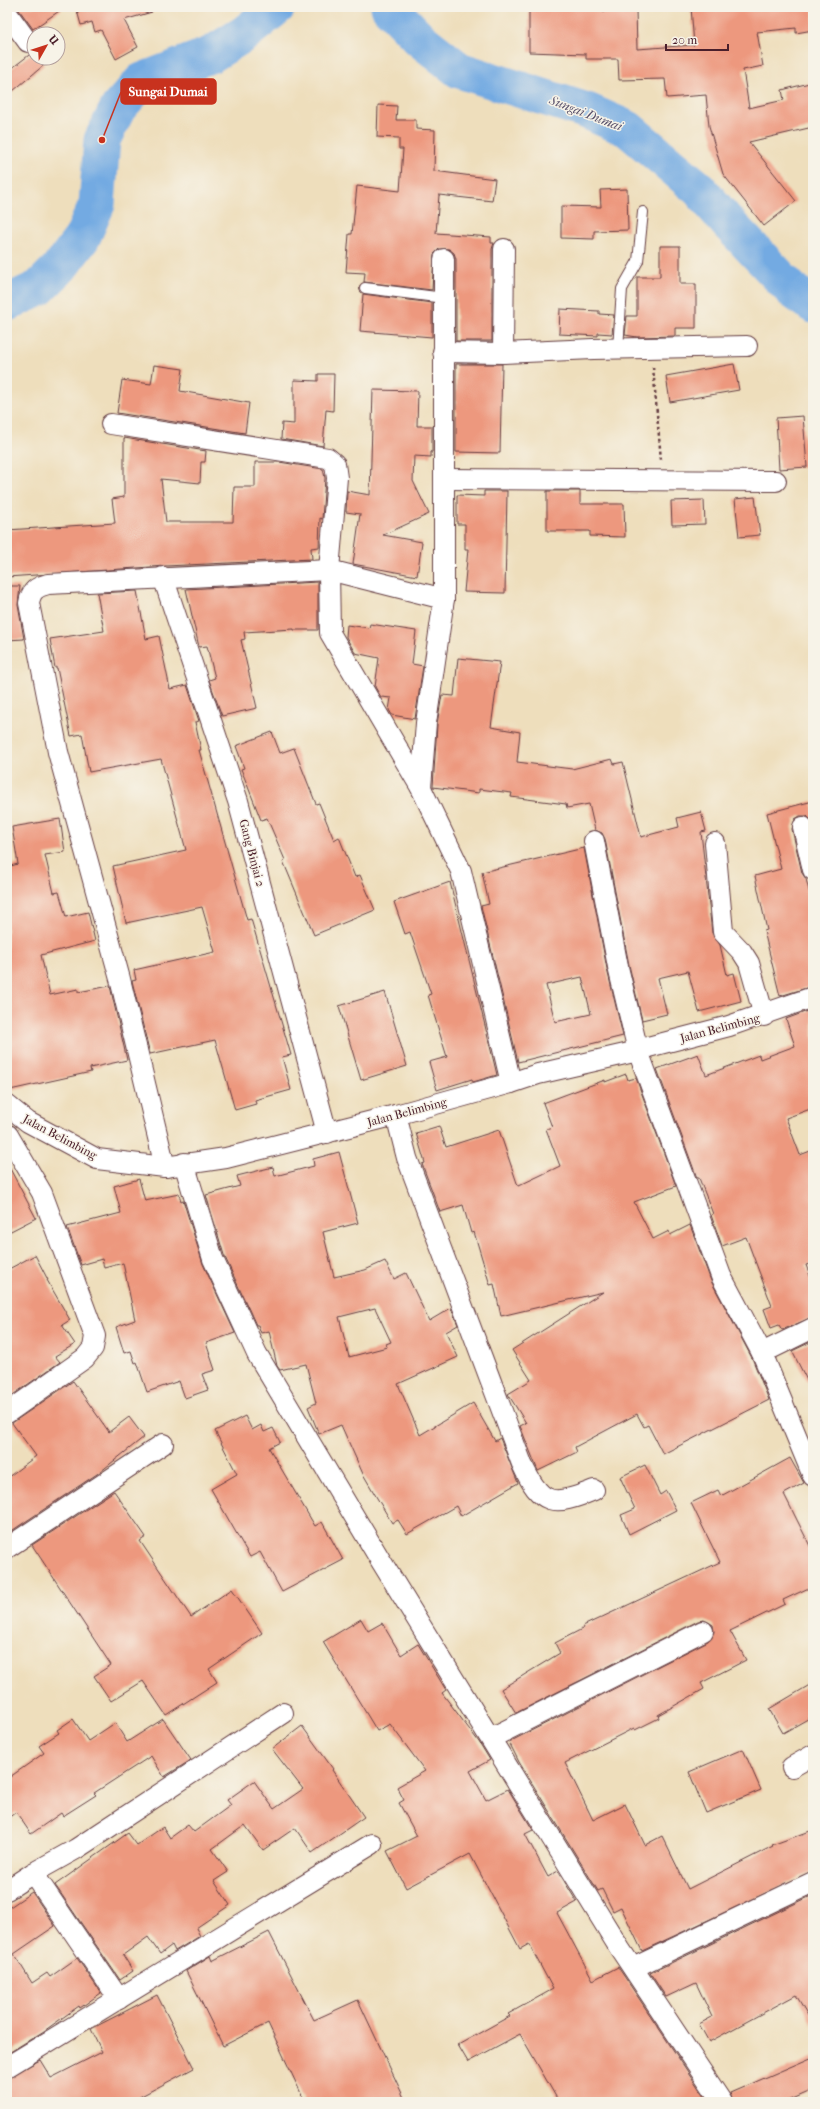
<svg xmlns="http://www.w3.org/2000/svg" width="820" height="2109" font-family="'IM FELL French Canon',serif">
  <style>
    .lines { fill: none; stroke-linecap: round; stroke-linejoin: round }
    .river { stroke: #73aae2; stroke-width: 37 }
    .building { fill: #ed987e; fill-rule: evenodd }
    .service-casing { stroke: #633c41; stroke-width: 12 }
    .minor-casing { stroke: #633c41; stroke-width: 22 }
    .path { stroke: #633c41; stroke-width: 2.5; stroke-dasharray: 3 3; stroke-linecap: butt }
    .service { stroke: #fff; stroke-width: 10 }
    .minor { stroke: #fff; stroke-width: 20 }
    .labels { text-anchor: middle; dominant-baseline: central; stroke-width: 3; stroke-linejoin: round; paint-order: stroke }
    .street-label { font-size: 12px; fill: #4a1f2b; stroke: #f7f3e8 }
    .water-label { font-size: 13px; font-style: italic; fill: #58506b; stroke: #f7f3e8 }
    .leader { fill: none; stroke: #c8321e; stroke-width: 1.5 }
    .callout-dot { fill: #c8321e; stroke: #f7f3e8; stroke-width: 1.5 }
    .callout { fill: #c8321e; stroke: #c8321e; stroke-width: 1.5 }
    .callout-label { font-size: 13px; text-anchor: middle; font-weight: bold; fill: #fff }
  </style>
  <rect width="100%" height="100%" fill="#f7f3e8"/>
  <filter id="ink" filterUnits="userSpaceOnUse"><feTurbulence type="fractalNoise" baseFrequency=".025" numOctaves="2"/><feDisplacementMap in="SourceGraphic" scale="8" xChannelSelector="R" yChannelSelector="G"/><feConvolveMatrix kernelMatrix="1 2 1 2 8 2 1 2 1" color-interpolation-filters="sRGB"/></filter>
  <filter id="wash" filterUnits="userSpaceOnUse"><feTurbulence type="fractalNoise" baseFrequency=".012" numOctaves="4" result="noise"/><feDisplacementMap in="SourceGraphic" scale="16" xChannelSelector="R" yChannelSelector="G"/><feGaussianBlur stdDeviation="0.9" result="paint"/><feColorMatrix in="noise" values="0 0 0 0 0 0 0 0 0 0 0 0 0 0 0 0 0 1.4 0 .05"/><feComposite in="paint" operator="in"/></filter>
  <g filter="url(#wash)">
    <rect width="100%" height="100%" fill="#eedebc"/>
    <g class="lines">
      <g class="river">
        <path d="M389,7L421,40L459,70L587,111L628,129L699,189L728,223L792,290L813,305"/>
        <path d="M7,303L39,288L60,267L82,238L97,204L102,140L118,108L142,81L212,54L244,34L277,7"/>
      </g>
    </g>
    <g id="blocks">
      <g class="building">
        <path d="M17,7H65L33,29Z"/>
        <path d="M76,7H151L152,12L124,20L138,47L116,59L101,30L95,32L92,22L81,25Z"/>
        <path d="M529,7H603V11L636,10L637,49L694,45L691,7H813V30L796,33V28L757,32L763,66L743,70L749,108L784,100L782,90L813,82V127L749,142L796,201L764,226L723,174L709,126L706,95L667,98L665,79L619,80L618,59H586V54L529,52Z"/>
        <path d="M33,52L34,58H38L44,65L7,96V72Z"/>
        <path d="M378,105L397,106L396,120H416V129L435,130L434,171L495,179L492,201L439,195L436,233L491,237V243H494L492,249V341H456V259L454,253L449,249H439L434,254L432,290L364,282L365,273L346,272L349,234H352L357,186L400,191L403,149H399V138L377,137Z"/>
        <path d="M627,189L628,230L594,231V239L561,238V206L601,207L600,190Z"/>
        <path d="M660,246H680V284H696V328H675V336L637,337L625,335L627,316H637V277H660Z"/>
        <path d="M363,294L432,303V337L360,331Z"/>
        <path d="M560,309L599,311V314L614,315L612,334L598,333V336L559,334Z"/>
        <path d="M456,364H502L500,453L456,452Z"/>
        <path d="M734,364L739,390L670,402L666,376Z"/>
        <path d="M154,365L183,369L180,391L249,403L245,433L117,413L122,380L151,384Z"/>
        <path d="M318,374H334L333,411L326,410L323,446L281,439L282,423L294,424V380L318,381Z"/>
        <path d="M373,390L418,391L417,426H432V452H431V457L414,456L413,481L429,514L383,535L422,542L417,576L353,564L360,514L346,512L347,491L370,495Z"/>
        <path d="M803,416L807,467L779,469L776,418Z"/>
        <path d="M124,438L206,451L205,462H201L200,483L161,479L166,522H233L234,487H255V462H279L323,469L325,478L322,519L320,518L319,547L311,548L312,559L165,566L7,577V530L115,523L112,499L124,497Z"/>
        <path d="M484,491H507L505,593L464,592L468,549H465V524H457V495L484,496Z"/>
        <path d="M547,491H580V504H624L625,537L590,536V531H547Z"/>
        <path d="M755,497L760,535L739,537L735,499Z"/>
        <path d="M704,500L705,524L672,525L671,501Z"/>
        <path d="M318,582V630H294V629L244,632L245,639L241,640L257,708L222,716L209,680L215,678L207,646L199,647L186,589Z"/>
        <path d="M7,586H20L18,605L24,639L7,640Z"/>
        <path d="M137,591L146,639L159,636L170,689L187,685L199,721L195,722L201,750H199L247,920L251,919L291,1055L282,1057L291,1090L255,1100L256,1104L235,1110L215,1040L150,1054L132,981L136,980L134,970L215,952L202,907L126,923L113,866L186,850L161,759L89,772L82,734L71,736L57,668H55L50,639L104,631L97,593Z"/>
        <path d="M370,624L416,631L412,664L423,666L415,719L392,715L389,710L391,698L381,697L375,687L379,658L355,653L346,637L347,625L369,628Z"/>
        <path d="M458,658L500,662L491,727L520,732L517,762L572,769L612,759L614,764L623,762L641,837L679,827L677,818L701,812L706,831L701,832L712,933L720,945L727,975L734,973L741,1001L699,1012L688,971L658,978L667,1014L642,1020L629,965L605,839L602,833L595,830L589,804L567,808L566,804L511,797L512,793L479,789V793L433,787L437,724L442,695L454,696Z"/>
        <path d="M272,732L280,753L294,748L316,804L319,803L334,840L339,837L355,877L360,875L375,910L314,935L283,861L285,860L267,818L261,820L241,769L244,768L236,746Z"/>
        <path d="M813,801V822L807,816H800L795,819L792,829L802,873L806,879L813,906V986L780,996L764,931L767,930L755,876L781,869L767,813Z"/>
        <path d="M60,819L65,852L45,855L54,893L59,892L66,917L88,912L95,941L41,955L50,995L78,989V992L110,986L127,1060L90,1068L91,1072L10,1090L7,1078V867L18,864L12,827Z"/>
        <path d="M584,848L607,969L623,1036L518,1062L481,906L489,904L482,872ZM582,977L591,1014L555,1022L546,985Z"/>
        <path d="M450,882L497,1075L473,1082L472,1079L437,1090L429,1062L447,1057L428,995L431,994L410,932L405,934L394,902Z"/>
        <path d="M385,992L407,1066L361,1080L339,1006Z"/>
        <path d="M813,1009V1108L786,1118L800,1155L813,1150V1263L806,1265L813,1284V1317L782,1330L779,1325L771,1328L764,1309L772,1306L746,1237L722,1246L711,1215L713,1214L699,1178H697L657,1069L698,1054L706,1075L759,1055L760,1059L795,1046L786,1019Z"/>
        <path d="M626,1074L628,1080L636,1078L676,1186L634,1202L653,1239L669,1231L670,1235L690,1225L711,1281L752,1358L769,1400L663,1454L648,1425L644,1427L637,1414L575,1447L577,1452L538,1471L520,1426L526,1423L508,1394L531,1380L512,1350L603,1292L501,1316L494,1284L490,1285L474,1232L471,1233L463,1205L440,1212L422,1164L425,1163L416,1133L439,1126L446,1147L499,1130L518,1186L560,1166L546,1129L552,1127L543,1103L605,1080V1082Z"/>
        <path d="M339,1152L358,1223L323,1232L334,1277L365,1270L385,1261L394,1279L406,1273L429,1321L451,1308L458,1325L446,1332L458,1357L398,1384L420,1435L473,1403L495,1441L500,1438L518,1483L461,1516L456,1506L407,1534L398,1520L392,1523L377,1498L363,1474L341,1425L319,1434L308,1407L316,1403L306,1364L280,1370L277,1366L269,1331L261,1333L258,1325H256L224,1255L206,1195L240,1186L237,1176L273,1167L275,1176L314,1166L313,1159ZM375,1308L391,1342L386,1344L387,1347L349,1357L339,1317Z"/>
        <path d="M7,1163L36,1218L7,1233Z"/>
        <path d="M139,1179L145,1201L179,1194L181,1201L183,1200L203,1264L235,1333L206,1343L215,1370L202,1374L208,1390L185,1398L179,1381L147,1392L137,1362L135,1363L131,1351L124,1353L116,1327L135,1320L123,1263L104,1268L102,1259L81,1265L67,1227L121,1213L114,1186Z"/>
        <path d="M35,1255L48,1280H47L70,1320L62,1325L75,1344L55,1356L60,1362L7,1399V1270Z"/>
        <path d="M813,1341V1392L792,1351Z"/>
        <path d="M73,1381L109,1432L129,1417L144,1437L100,1472L7,1534V1478L36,1456L12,1423Z"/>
        <path d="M245,1416L252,1430L261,1425L264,1432L273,1428L280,1442L269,1448L315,1526L322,1522L343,1560L282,1592L260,1552L250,1557L211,1489L237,1474L215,1431Z"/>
        <path d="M790,1458L804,1483L784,1494L813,1552V1586L783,1600L785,1604L730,1631L746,1660L701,1683L704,1689L658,1715L659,1718L635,1730L634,1728L565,1763L593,1820L625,1804L645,1845L662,1836L688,1889L773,1846L772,1845L813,1830V1871L642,1951L621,1907L613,1911L602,1889L598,1891L519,1762L509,1742L708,1641L714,1632L713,1625L704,1620L698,1621L516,1713L501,1689L560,1653L555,1643L584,1628L583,1626L720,1562L691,1503L718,1490L721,1496Z"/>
        <path d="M645,1465L660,1495L666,1491L676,1510L629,1534L621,1515L635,1509L620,1477Z"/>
        <path d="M114,1491L146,1537L140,1541L191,1617L232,1589L262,1633L209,1669L217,1682L166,1715L143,1681L111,1701L94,1676L111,1665L32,1545Z"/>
        <path d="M361,1619L368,1631L382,1623L401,1655L418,1644L446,1690L442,1693L479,1742L490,1760L470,1771L486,1800L508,1789L533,1830L525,1834L548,1877L558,1871L577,1902L557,1913L593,1980L618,1967L708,2102H559L520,2034L468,2062L458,2045L510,2016L508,2014L553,1989L529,1944L520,1949L470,1854L406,1888L387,1851L417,1836L399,1803L404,1800L397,1787L425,1771L390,1724L377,1731L323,1642Z"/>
        <path d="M813,1683V1716L783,1733L769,1709Z"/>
        <path d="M73,1719L88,1741L115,1723L127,1742L163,1719L191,1760L164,1777L151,1756L94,1793L96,1795L63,1816L61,1813L31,1834L16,1812L7,1819V1779L44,1753L39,1746L59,1733L57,1730Z"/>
        <path d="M302,1726L333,1769L332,1770L364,1817L312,1853L295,1828L263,1850L245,1825L212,1849L228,1872L214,1881L230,1905L196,1928L200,1936L175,1951L172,1945L160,1954L148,1937L123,1955L133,1971L120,1980L55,1885L128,1833L137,1845L163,1827L170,1838L188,1825L194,1832L231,1805L227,1800L254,1781L274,1809L303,1789L272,1749Z"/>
        <path d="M743,1749L761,1790L706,1813L689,1772Z"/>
        <path d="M32,1892L55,1926L14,1954L32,1983L47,1973L50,1977L77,1958L101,1993L80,2008L79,2006L44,2031L7,2054V1909Z"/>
        <path d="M813,1895V2024L796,1995L709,2042L699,2024L712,2017L696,1983L666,1997L650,1973Z"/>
        <path d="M269,1932L314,2020L358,2000L406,2102H305L268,2023L223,2046L186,1971L210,1956L212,1961Z"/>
        <path d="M157,1995L194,2068L130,2102H7V2078L40,2060L51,2078L102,2052L91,2029Z"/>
        <path d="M813,2057V2090L786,2102H733L730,2093Z"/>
      </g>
    </g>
  </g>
  <g filter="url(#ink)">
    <use href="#blocks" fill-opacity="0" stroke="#633c41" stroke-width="1"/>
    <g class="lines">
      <defs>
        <g id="service">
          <path d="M365,288L444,298"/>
          <path d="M618,349L622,289L638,261L643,212"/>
        </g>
        <g id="minor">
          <path d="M7,13L28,42"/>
          <path d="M443,352L503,353L593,349L747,346"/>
          <path d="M503,353L504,249"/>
          <path d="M111,424L328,458L335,464L337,478L329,570L330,633L421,788L461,871L511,1083"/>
          <path d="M444,479L776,481"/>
          <path d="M163,577L238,801L327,1133"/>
          <path d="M421,788L426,723L444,599V259"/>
          <path d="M803,827L813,870"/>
          <path d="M594,841L618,967L638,1051L721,1276L762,1353L813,1476"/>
          <path d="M715,843L723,932L742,952L749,963L764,1016"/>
          <path d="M7,1105L28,1122L97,1159L165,1167L226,1158L396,1115L511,1083L538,1074L638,1051L648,1047L729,1026L813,997"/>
          <path d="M396,1115L407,1158L522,1464C541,1506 553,1507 594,1490"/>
          <path d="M184,1163L213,1259L257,1354L381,1561L620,1949L722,2102"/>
          <path d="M165,1167L120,979L58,752L29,603C31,590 37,587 48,584L329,570L444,599"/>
          <path d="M762,1353L813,1328"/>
          <path d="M7,1413L85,1358L93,1348L95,1336L42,1193L8,1135"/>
          <path d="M7,1548L163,1444"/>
          <path d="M491,1738L703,1631"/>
          <path d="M792,1767L813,1755"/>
          <path d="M33,1873L119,1999"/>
          <path d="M7,1890L33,1873L76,1849L283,1713"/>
          <path d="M633,1968L813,1882"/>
          <path d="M7,2067L372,1844"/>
        </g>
      </defs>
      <use href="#service" class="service-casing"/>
      <use href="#minor" class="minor-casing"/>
      <path class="path" d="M653,367L661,460"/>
      <use href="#service" class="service"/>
      <use href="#minor" class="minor"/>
    </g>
  </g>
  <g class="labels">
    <g class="street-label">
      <text transform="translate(252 853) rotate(75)">Gang Binjai 2</text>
      <text transform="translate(720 1028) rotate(-15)">Jalan Belimbing</text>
      <text transform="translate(407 1112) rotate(-15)">Jalan Belimbing</text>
      <text transform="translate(60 1137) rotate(28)">Jalan Belimbing</text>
    </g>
    <g class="water-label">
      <text transform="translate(586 113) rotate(21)">Sungai Dumai</text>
    </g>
  </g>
  <path class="leader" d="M102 140L121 92"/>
  <circle class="callout-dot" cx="102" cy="140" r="4"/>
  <rect class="callout" x="121" y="79" width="95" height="25" rx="4"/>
  <g class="callout-label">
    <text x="168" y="96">Sungai Dumai</text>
  </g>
  <rect width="820" height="2109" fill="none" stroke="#f7f3e8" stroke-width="24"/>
  <g transform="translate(46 46) rotate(51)"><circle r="19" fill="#f7f3e8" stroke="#b29e9c"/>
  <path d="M0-3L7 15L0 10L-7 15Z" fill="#c8321e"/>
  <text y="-6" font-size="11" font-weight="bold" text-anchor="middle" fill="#4a1f2b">U</text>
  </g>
  <path d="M666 44v6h62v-6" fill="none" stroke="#4a1f2b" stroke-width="2"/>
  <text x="672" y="44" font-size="12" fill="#4a1f2b" stroke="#f7f3e8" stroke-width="3" paint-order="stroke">20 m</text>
</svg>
